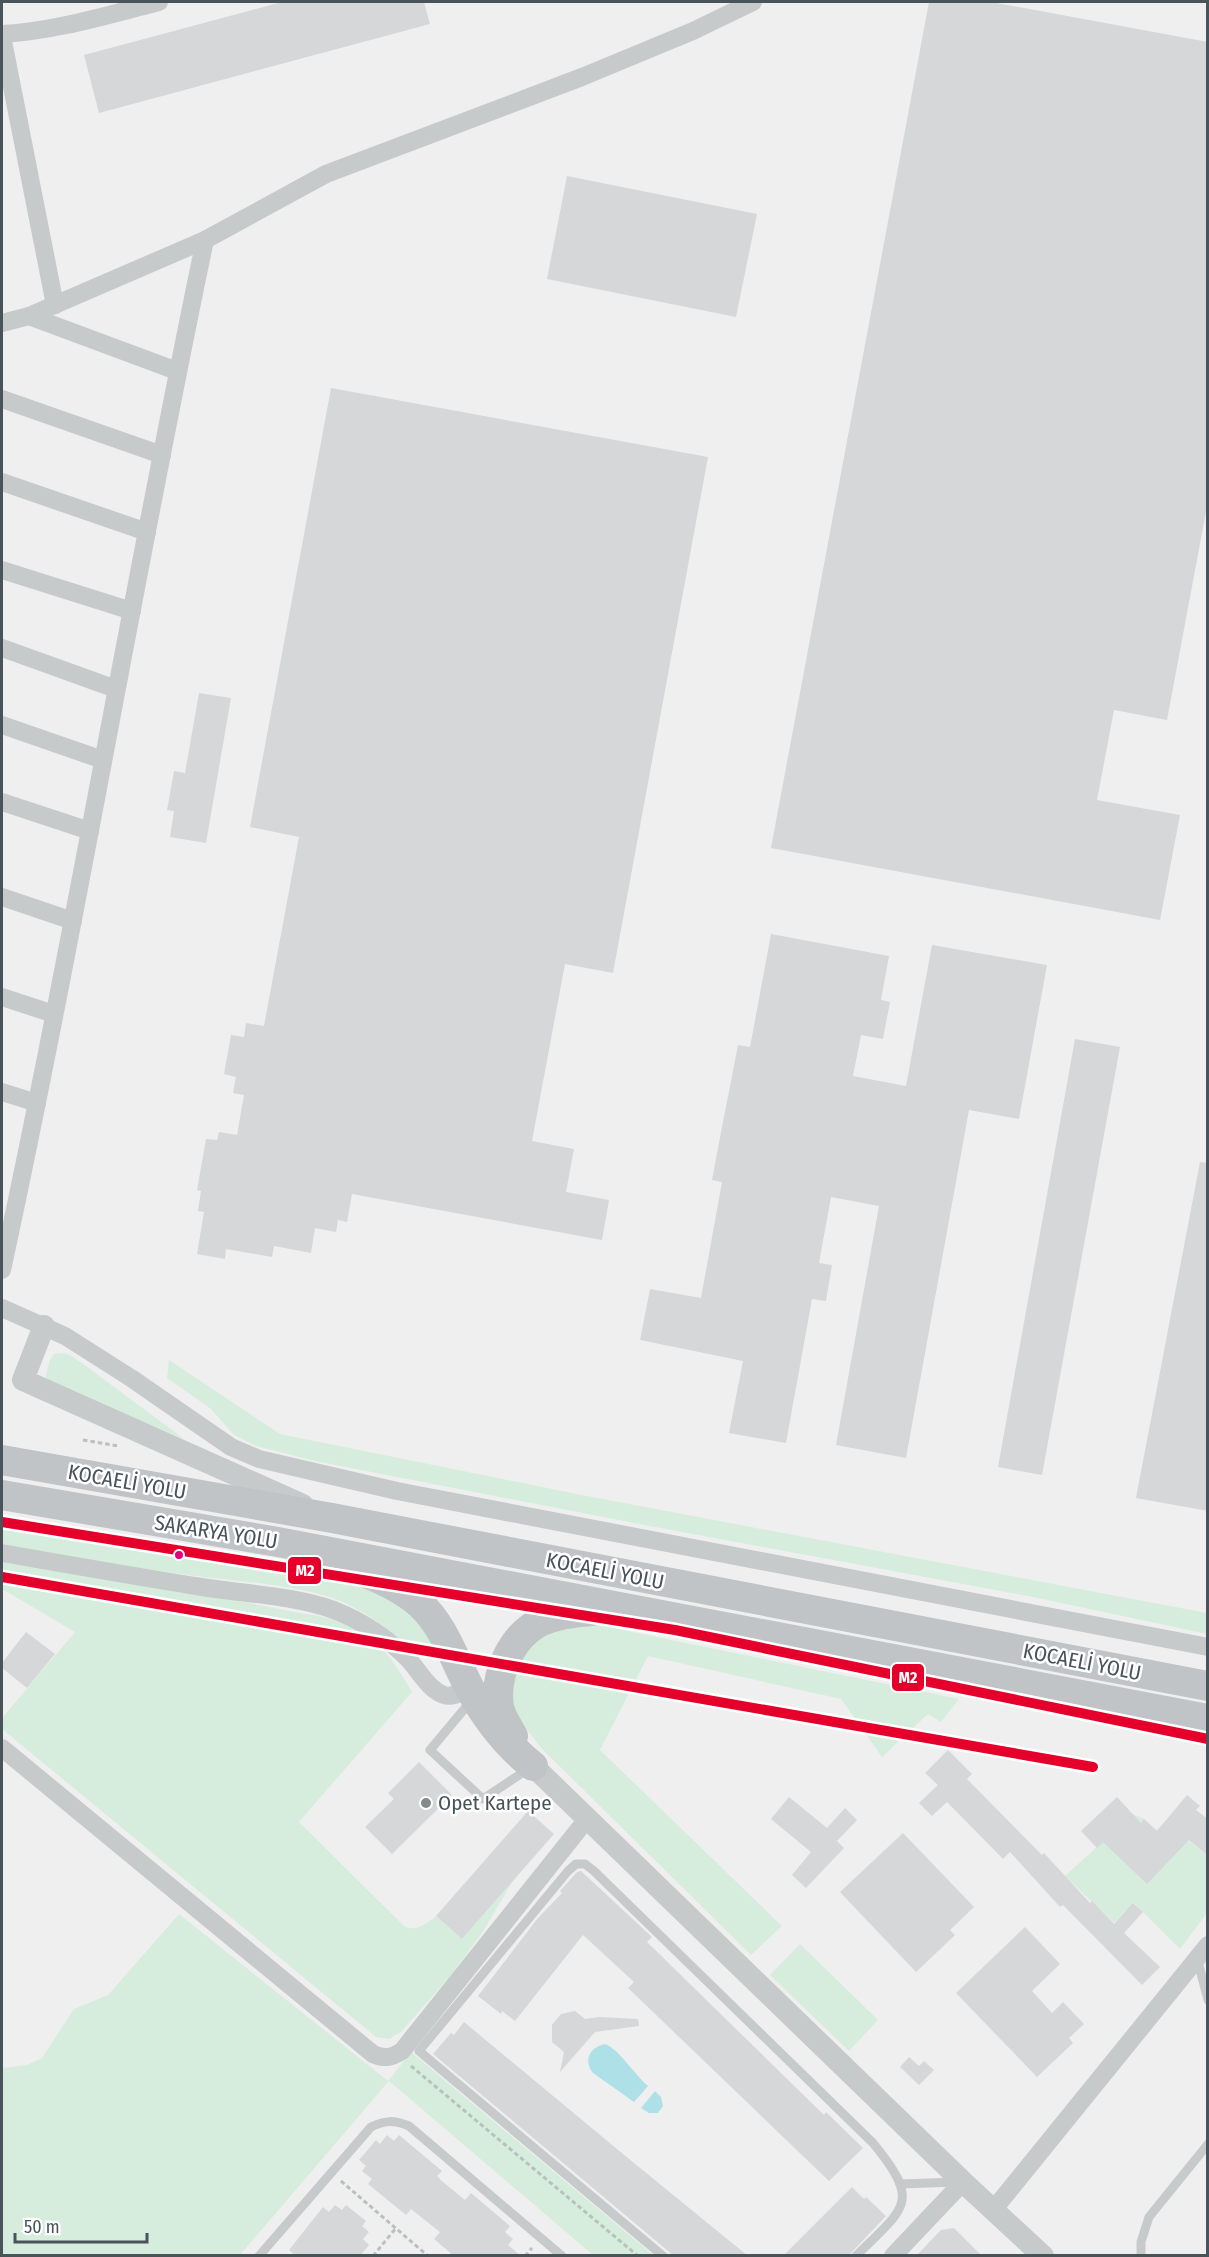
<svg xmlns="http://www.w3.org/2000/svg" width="1209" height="2257" font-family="'Fira Sans Condensed',sans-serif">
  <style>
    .green { fill: #d6eddd }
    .water { fill: #aee0e7 }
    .building { fill: #d6d7d8 }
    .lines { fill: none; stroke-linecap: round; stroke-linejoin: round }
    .path { stroke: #b7c1bd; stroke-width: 3; stroke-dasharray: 4.5 3; stroke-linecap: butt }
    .service { stroke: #c7cacb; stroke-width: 9 }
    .minor { stroke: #c7cacb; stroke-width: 18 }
    .tertiary { stroke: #c7cacb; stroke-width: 22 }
    .trunk { stroke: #c0c4c6; stroke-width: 30 }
    .metro-1-casing { stroke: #fff; stroke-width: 15 }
    .metro-1 { stroke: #e4002b; stroke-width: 10 }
    .bus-dot { fill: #e5007d; stroke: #fff; stroke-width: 2 }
    .poi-dot { fill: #838a8e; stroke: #fff; stroke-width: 2 }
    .labels { text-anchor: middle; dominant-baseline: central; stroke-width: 5; stroke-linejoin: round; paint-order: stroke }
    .street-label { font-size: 21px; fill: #48535a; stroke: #fff }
    .poi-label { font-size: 21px; fill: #48535a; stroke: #fff; text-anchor: start }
    .line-badge { stroke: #fff; stroke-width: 2 }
    .badge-label { font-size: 16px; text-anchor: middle; font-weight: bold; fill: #fff }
  </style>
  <rect width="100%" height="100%" fill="#f0efef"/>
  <g class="green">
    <path d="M62,1353L70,1355L82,1363L184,1439L50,1383L45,1378L50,1360L54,1354Z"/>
    <path d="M169,1360L280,1434L587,1496L1207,1613V1634L1033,1597L644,1525L315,1461L256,1446L234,1435L211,1409L167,1378Z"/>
    <path d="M2,1520L168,1551L333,1574L368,1582L395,1597L434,1638L420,1657C398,1638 377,1619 351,1606C310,1585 241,1582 195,1576C130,1567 66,1556 2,1544Z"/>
    <path d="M2,1562C96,1577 191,1591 285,1610C306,1615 342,1617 360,1629C383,1644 399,1669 412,1692L299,1822L405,1927C418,1931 426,1924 436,1916L462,1939L513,1881L482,1933L450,1976L401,2032L389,2039L376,2037L2,1729V1718L75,1632L2,1589Z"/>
    <path d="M595,1623L623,1630L959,1699L941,1722L928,1714L882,1757L841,1699L648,1656L600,1750L782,1926L751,1955L541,1748L522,1723L512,1702L515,1662L539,1631Z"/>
    <path d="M1133,1814L1144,1819L1156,1830L1166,1821L1207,1856V1913L1180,1949L1134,1903L1114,1923L1065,1876Z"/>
    <path d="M179,1914L388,2081L411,2052L653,2255H593L389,2081L240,2255L2,2256V2068L27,2065L42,2058L74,2009L108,1995Z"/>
    <path d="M800,1944L878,2020L849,2051L770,1975Z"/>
  </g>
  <g class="water">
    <path d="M605,2044C618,2048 635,2075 648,2086L634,2102L593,2073C583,2060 590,2047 605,2044Z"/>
    <path d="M655,2091L661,2097L663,2106L658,2113H649L641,2108Z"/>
  </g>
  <g class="building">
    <path d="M282,2H424L430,24L99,113L84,55Z"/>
    <path d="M929,2H991L1208,42V501L1167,720L1114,710L1097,800L1180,815L1160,920L771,848Z"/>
    <path d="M567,176L757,214L736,317L547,279Z"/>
    <path d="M331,388L708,457L613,973L565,964L532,1141L574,1149L566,1192L609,1200L602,1240L352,1194L347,1222L338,1220L336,1232L315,1228L311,1253L274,1246L272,1257L226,1249L225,1259L197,1254L204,1212L198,1211L201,1191L197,1190L206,1139L217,1140L219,1132L237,1135L244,1095L233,1093L236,1077L224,1074L231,1035L244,1037L246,1023L264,1026L299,837L250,827Z"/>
    <path d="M199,693L231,698L206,843L170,837L174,811L167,810L174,771L185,773Z"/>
    <path d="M771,934L889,956L881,1000L890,1002L883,1039L861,1035L853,1076L906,1086L932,945L1047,965L1019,1119L969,1110L906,1458L836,1445L879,1206L831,1197L819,1263L832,1265L826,1301L812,1299L786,1443L729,1433L743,1361L640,1340L650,1289L701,1298L722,1182L712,1180L717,1153L738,1045L750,1047Z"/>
    <path d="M1075,1039L1120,1047L1042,1475L998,1467Z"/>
    <path d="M1200,1162L1208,1163V1511L1136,1498Z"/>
    <path d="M26,1632L55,1654L27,1688L2,1668V1663Z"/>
    <path d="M948,1750L972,1774L967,1779L1042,1855L1044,1853L1090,1903L1092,1901L1114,1924L1133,1903L1143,1912L1124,1933L1160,1967L1142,1985L1063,1905L1060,1907L1010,1852L1003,1859L947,1802L932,1816L919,1803L938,1785L925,1773Z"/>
    <path d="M419,1762L452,1795L392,1854L365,1827L394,1799L388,1793Z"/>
    <path d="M1187,1795L1200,1806L1196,1810L1208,1819V1856L1189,1840L1147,1884L1103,1842L1097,1848L1081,1831L1117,1797L1141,1823L1144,1819L1157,1831Z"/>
    <path d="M789,1797L827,1828L845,1808L857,1820L837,1841L844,1848L806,1888L792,1875L811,1852L771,1819Z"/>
    <path d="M528,1811L554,1834L462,1939L436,1916Z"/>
    <path d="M903,1833L974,1907L950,1930L955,1935L916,1972L840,1892Z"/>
    <path d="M581,1871L652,1937L647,1942L824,2115L826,2112L863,2148L829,2181L628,1988L634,1982L583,1935L515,2021L502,2011L501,2014L478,1996L538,1918L562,1893L560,1891L577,1872Z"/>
    <path d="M1025,1927L1060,1964L1032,1991L1052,2013L1063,2002L1084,2024L1069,2038L1073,2043L1037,2077L956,1993Z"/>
    <path d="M575,2011L585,2019L599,2017L638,2019L639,2026L595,2032L560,2072L564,2052L552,2042V2025L561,2014Z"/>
    <path d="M464,2022L623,2154L748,2256H674L433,2054L451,2033L454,2035Z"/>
    <path d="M909,2057L919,2066L924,2061L934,2070L919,2085L900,2067Z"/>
    <path d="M387,2135L394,2141L399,2135L442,2171L437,2176L443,2182L465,2200L471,2193L510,2226L505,2232L513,2239L508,2245L521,2256H454L434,2239L440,2232L411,2209L406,2215L368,2184L372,2179L362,2171L366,2166L359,2160L376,2140L380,2144Z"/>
    <path d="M852,2187L864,2199L866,2197L886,2216L850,2254L848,2256H783Z"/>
    <path d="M335,2205L342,2210L346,2205L366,2221L362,2226L369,2232L363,2239L369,2245L360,2256H296L289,2250L323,2207L329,2212Z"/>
    <path d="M954,2228L982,2256H916L941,2230Z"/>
  </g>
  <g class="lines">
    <g class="path">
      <path d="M83,1440L119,1446"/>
      <path d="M64,1532L168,1551"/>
      <path d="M411,2066L638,2256"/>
      <path d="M341,2181L428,2256"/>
      <path d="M373,2256L396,2228"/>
      <path d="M525,2256L532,2248"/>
    </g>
    <g class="service">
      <path d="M471,1701L430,1750L483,1799L528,1769"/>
      <path d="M1197,1958L1208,2000"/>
      <path d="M900,2184L958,2182"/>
      <path d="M259,2256L371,2127C386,2120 394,2120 409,2126L562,2256"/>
      <path d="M663,2256L419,2051L568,1871L576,1864H585L594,1871L873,2143C922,2203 905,2207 856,2256"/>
      <path d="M1141,2256V2242L1149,2217L1208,2144"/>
    </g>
    <g class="minor">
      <path d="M2,34C56,31 107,15 159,2"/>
      <path d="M2,36L55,305"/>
      <path d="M29,316L177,371"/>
      <path d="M2,323L29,316L205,240L326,174L582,77L693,31L753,2"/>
      <path d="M2,399L162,455"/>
      <path d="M2,482L147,532"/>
      <path d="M2,570L132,611"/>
      <path d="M2,648L116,689"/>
      <path d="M2,725L103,760"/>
      <path d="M2,802L90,831"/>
      <path d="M2,897L73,921"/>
      <path d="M2,997L54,1014"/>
      <path d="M2,1092L37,1103"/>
      <path d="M2,1270C76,928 133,583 205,240"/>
      <path d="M2,1308L65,1336L131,1378L231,1447L259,1459L397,1491L1208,1647"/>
      <path d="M2,1553C70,1565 139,1577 208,1588C249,1594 295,1596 334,1610C364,1622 386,1637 409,1660C419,1671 429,1690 444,1695C453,1698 461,1692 470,1688"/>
      <path d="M2,1748L373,2054C384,2059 391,2058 402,2051L587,1819"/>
      <path d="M994,2209L1208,1945"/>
      <path d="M893,2256L963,2182"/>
    </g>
    <g class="tertiary">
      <path d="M44,1326L23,1380L303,1505"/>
      <path d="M533,1766L963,2182L1043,2256"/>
    </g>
    <g class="trunk">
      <path d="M2,1460L332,1518L1208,1686"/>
      <path d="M2,1495L278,1542L1208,1719"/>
      <path d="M355,1569C377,1577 402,1588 420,1604C444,1626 454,1659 469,1687C486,1719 505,1744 533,1766"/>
      <path d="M513,1736C508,1727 501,1717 499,1707C494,1674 512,1635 542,1621C558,1614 575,1612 592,1611"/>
    </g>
    <defs>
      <g id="metro-1">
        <path d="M2,1522L675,1630L1208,1739"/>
        <path d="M2,1577L1093,1767"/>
      </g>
    </defs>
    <use href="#metro-1" class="metro-1-casing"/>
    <use href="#metro-1" class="metro-1"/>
  </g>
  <circle class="bus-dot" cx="179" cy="1555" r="5"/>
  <circle class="poi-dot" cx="426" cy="1803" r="6"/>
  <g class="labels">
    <g class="street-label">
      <text transform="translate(127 1482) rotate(10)">KOCAELİ YOLU</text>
      <text transform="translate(216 1532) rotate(9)">SAKARYA YOLU</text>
      <text transform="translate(605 1571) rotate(11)">KOCAELİ YOLU</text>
      <text transform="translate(1082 1662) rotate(11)">KOCAELİ YOLU</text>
    </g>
    <g class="poi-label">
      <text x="438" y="1803">Opet Kartepe</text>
    </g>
  </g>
  <g class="line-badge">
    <rect x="287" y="1556" width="35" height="29" rx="6" fill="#e4002b"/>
    <rect x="891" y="1663" width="34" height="29" rx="6" fill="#e4002b"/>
  </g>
  <g class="badge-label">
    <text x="305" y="1576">M2</text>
    <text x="908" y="1683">M2</text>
  </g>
  <rect width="1209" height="2257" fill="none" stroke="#48535a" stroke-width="6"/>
  <path d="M15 2233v9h132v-9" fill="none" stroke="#48535a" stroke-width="3"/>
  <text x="24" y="2233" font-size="18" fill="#48535a" stroke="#ffffff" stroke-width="4.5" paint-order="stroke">50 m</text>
</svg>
